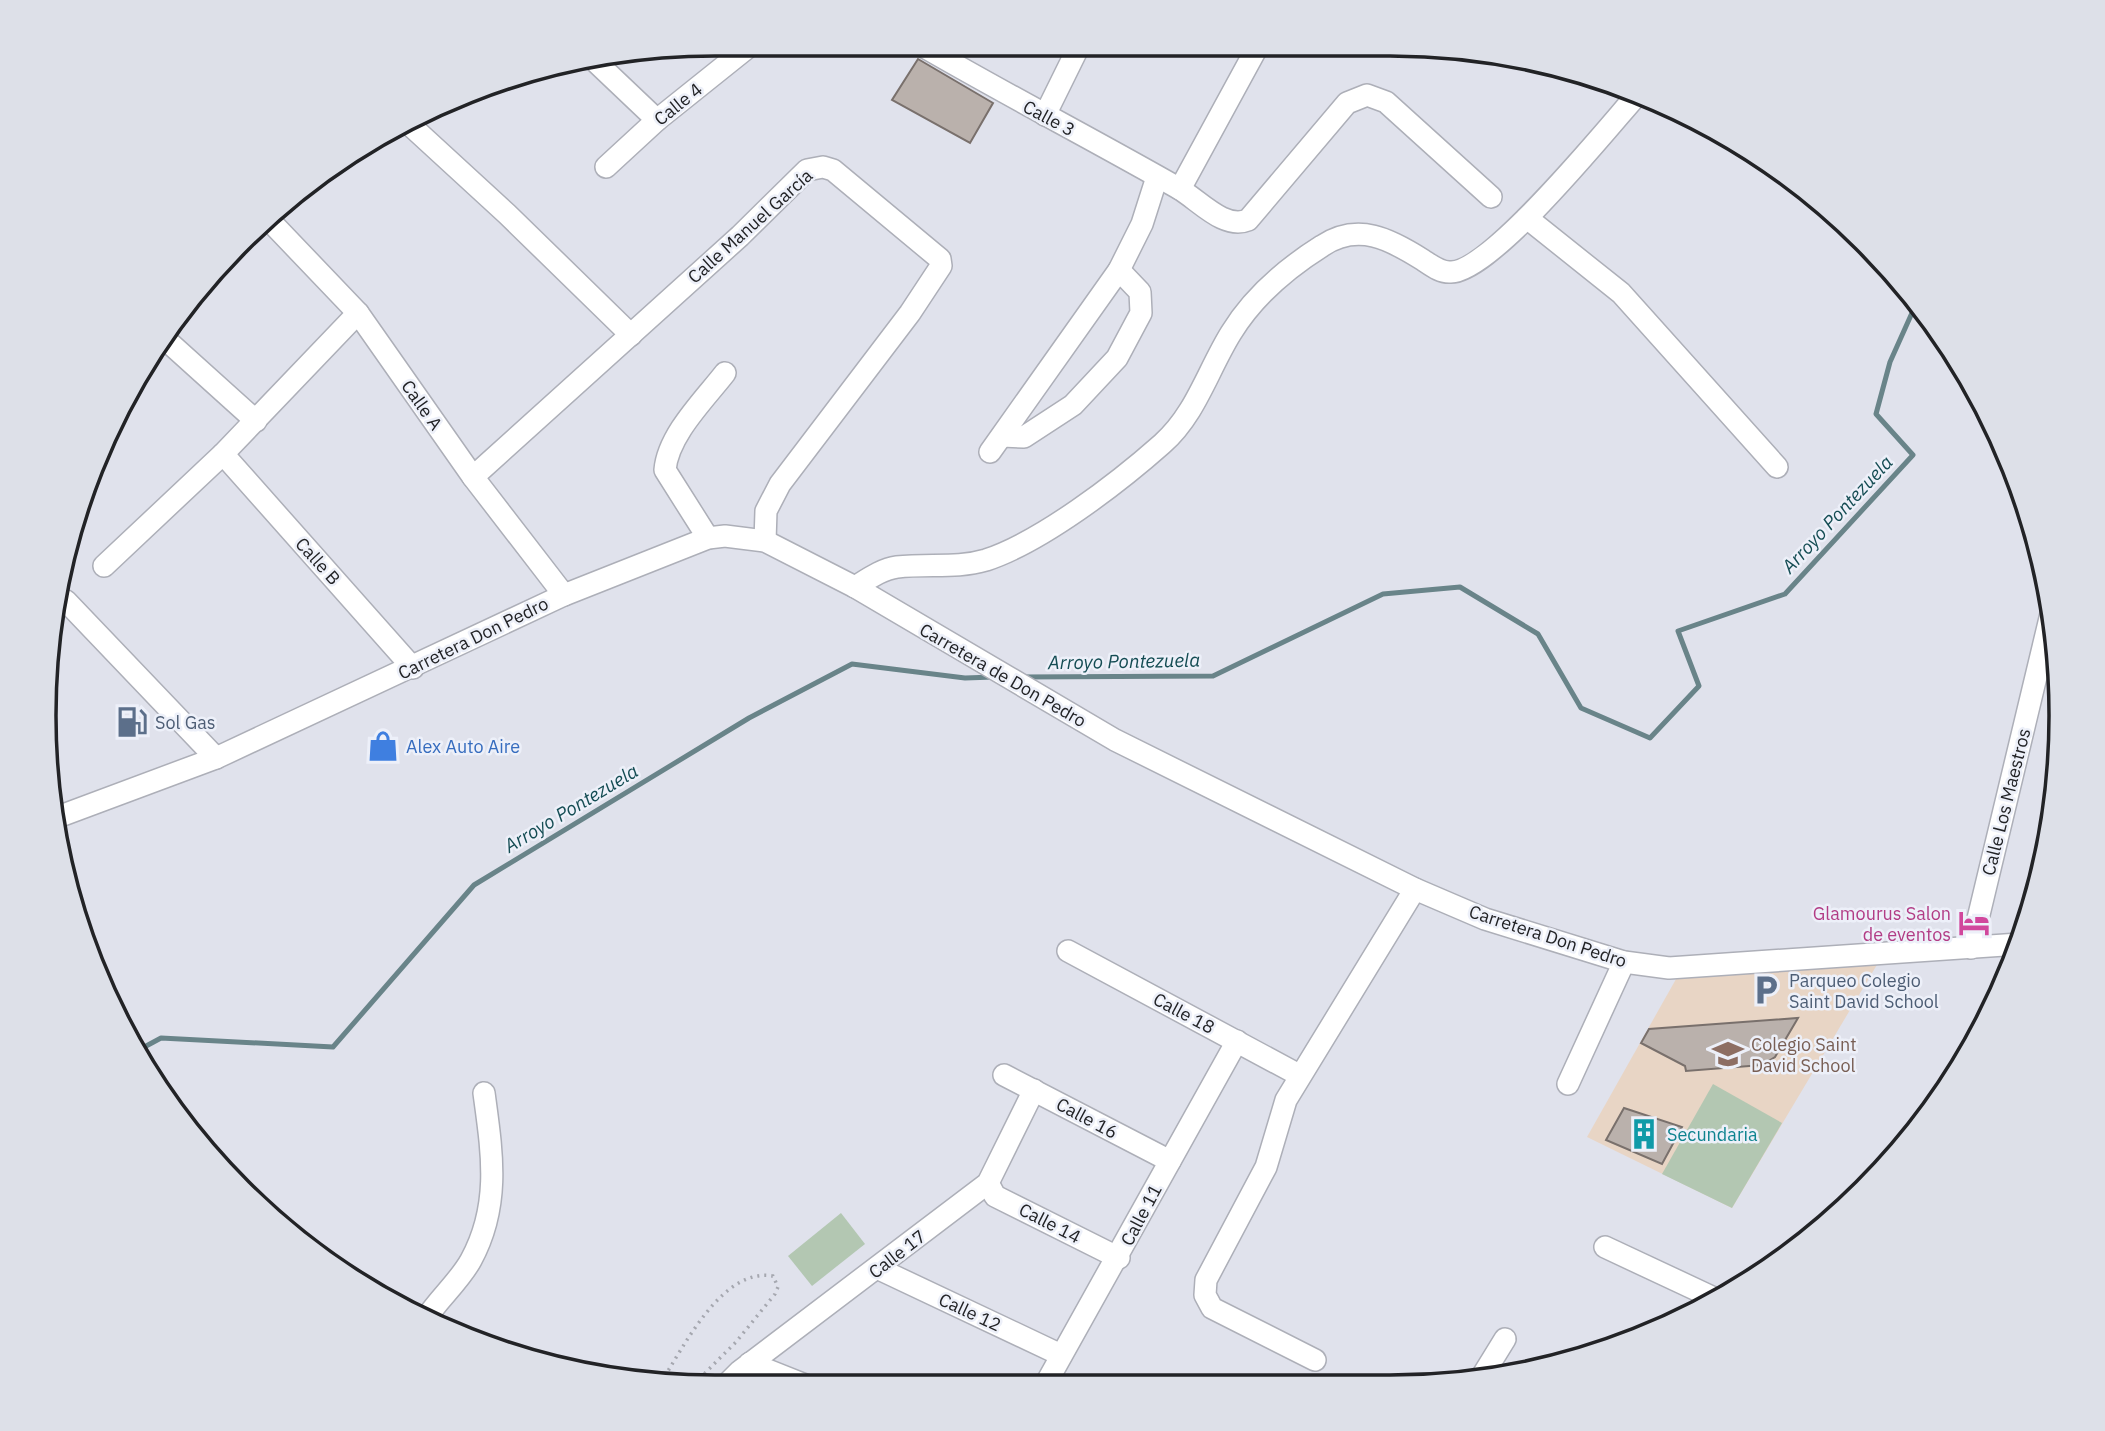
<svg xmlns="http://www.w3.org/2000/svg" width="2105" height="1431" font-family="'IBM Plex Sans',sans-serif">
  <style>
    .education { fill: #e8d5c5 }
    .green { fill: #b3c7b2 }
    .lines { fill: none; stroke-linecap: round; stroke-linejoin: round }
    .stream { stroke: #698489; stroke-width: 5 }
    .building { fill: #bab1ac; stroke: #79706c; stroke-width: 2 }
    .minor-casing { stroke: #adafb8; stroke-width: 24 }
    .path { stroke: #a5a7af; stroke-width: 3.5; stroke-dasharray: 2 5; stroke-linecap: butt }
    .minor { stroke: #fff; stroke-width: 21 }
    .labels { text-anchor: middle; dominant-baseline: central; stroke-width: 5; stroke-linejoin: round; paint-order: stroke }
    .street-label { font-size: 18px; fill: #222326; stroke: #edf0f9 }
    .service-label { font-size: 18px; fill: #4e5e75; stroke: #edf0f9; text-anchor: start }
    .shop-label { font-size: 18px; fill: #366cbe; stroke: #edf0f9; text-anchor: start }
    .hotel-label { font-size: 18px; fill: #b23c85; stroke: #edf0f9; text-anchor: end }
    .education-label { font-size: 18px; fill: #785e54; stroke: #edf0f9; text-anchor: start }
    .culture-label { font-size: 18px; fill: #0d838f; stroke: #edf0f9; text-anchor: start }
    .water-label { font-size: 19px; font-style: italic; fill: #144c53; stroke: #edf0f9 }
    .rim { fill: none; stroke: #222326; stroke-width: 3.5 }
  </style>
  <rect width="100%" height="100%" fill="#e0e2ec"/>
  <path class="education" d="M1881,958L1732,1208L1587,1137L1680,972Z"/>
  <g class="green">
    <path d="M1713,1084L1782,1123L1732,1208L1662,1174Z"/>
    <path d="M841,1213L865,1244L812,1286L788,1256Z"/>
  </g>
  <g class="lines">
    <g class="stream">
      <path d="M1021,677L1213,676L1383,594L1460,587L1538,634L1581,708L1650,738L1699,686L1678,631L1785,594L1913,455L1876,414L1890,362L1916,304"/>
      <path d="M135,1052L161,1038L333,1047L474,885L749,718L852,664L965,678L994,677"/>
    </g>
  </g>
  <g class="building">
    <path d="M918,59L993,103L970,143L892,100Z"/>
    <path d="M1798,1018L1775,1057L1762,1065L1686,1071L1685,1066L1641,1043L1649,1029Z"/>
    <path d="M1624,1108L1682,1127L1662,1164L1606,1140Z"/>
  </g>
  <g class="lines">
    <defs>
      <g id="minor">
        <path d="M919,44C1005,94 1092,139 1178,188C1199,200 1224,230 1248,220L1347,103L1367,95L1386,102L1491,197"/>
        <path d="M597,63L657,120"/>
        <path d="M1045,115L1080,44"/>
        <path d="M409,124L507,214L631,335"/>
        <path d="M606,167L657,120L752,44"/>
        <path d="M1180,189L1259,44"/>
        <path d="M1527,218L1621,293L1777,467"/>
        <path d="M272,223L358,313L473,477L564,595"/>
        <path d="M164,338L256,421"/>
        <path d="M1002,436L1024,437L1073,405L1117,358L1141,313L1140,292L1119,270"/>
        <path d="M990,452L1119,270L1142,224L1157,177"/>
        <path d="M223,454L413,668"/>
        <path d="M473,477L740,236L807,170L823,167L833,170L940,259L941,266L910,313L780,484L766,511L765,541"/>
        <path d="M708,538L665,470C668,435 704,400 725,373"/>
        <path d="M104,566L223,454L358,313"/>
        <path d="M855,587C868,579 882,569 897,567C928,563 956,569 986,560C1041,542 1118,483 1162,444C1196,414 1208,370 1231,333C1253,297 1287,268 1322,246C1358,222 1390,239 1423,260C1432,266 1441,273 1451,272C1491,272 1606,130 1636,96"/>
        <path d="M66,601L216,758"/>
        <path d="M55,818L216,758L564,595L708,538L725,536L765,541L855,587L1115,740L1415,889L1485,919L1624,962L1669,968L2019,944"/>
        <path d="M1971,948L2051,614"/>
        <path d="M1068,951L1299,1075"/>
        <path d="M1004,1075L1170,1161"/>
        <path d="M1568,1084L1624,962"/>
        <path d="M988,1183L995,1196L1119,1258"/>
        <path d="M1605,1247L1716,1299"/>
        <path d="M879,1269L1061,1355"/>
        <path d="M425,1320C438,1299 459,1282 471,1260C501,1205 492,1152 484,1093"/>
        <path d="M1315,1360L1212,1308L1205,1295L1206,1280L1266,1167L1286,1100L1415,889"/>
        <path d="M750,1363L810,1387"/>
        <path d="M1481,1378L1505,1339"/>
        <path d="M724,1387L740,1371L988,1183L1034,1090"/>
        <path d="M1044,1387L1237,1041"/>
      </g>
    </defs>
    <use href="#minor" class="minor-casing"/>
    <path class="path" d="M661,1382C684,1347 722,1267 773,1276L778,1287L775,1294L736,1342L693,1385"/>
    <use href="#minor" class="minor"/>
  </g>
  <defs>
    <symbol id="fuel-bare" viewBox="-9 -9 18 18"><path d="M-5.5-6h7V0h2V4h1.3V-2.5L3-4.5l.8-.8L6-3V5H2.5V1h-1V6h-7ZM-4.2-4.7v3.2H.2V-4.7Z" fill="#5c6f8a" stroke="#edf0f9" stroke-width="2.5" paint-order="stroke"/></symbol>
    <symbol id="shop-bare" viewBox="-9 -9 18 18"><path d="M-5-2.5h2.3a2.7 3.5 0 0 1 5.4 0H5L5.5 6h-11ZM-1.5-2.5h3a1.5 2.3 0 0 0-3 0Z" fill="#3f7fe0" stroke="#edf0f9" stroke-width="2.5" paint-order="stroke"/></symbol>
    <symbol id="hotel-bare" viewBox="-9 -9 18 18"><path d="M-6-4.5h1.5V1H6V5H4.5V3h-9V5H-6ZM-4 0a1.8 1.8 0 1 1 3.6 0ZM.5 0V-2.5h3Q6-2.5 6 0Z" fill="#d1479c" stroke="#edf0f9" stroke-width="2.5" paint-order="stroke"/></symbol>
    <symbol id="parking-bare" viewBox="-9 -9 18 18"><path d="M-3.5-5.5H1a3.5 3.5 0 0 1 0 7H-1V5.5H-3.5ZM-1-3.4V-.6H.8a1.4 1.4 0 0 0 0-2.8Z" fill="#5c6f8a" stroke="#edf0f9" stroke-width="2.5" paint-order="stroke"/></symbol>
    <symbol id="school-bare" viewBox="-9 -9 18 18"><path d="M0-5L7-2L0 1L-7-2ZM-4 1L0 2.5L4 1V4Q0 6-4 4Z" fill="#8d6e63" stroke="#edf0f9" stroke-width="2.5" paint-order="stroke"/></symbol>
    <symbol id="building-bare" viewBox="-9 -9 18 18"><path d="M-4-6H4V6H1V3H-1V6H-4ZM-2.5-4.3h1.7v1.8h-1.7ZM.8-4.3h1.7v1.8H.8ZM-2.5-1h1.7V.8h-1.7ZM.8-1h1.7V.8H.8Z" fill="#0f9aa8" stroke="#edf0f9" stroke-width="2.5" paint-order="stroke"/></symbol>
  </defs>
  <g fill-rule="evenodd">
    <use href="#fuel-bare" x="110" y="700" width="44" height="44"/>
    <use href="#shop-bare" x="361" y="724" width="44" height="44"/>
    <use href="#hotel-bare" x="1952" y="901" width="44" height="44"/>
    <use href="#parking-bare" x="1744" y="968" width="44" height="44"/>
    <use href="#school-bare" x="1706" y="1032" width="44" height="44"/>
    <use href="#building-bare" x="1622" y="1112" width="44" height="44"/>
  </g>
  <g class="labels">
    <g class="street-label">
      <text transform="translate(678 104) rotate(-39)">Calle 4</text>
      <text transform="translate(1049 118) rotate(28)">Calle 3</text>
      <text transform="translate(750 226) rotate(-42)">Calle Manuel García</text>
      <text transform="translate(422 405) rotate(55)">Calle A</text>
      <text transform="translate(318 561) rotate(48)">Calle B</text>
      <text transform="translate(473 638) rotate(-26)">Carretera Don Pedro</text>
      <text transform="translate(1003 675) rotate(30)">Carretera de Don Pedro</text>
      <text transform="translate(2006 802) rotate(-76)">Calle Los Maestros</text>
      <text transform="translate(1548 936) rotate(18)">Carretera Don Pedro</text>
      <text transform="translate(1184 1013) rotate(28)">Calle 18</text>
      <text transform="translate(1087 1118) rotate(28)">Calle 16</text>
      <text transform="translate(1141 1215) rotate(-62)">Calle 11</text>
      <text transform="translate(1050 1223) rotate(27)">Calle 14</text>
      <text transform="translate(897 1254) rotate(-38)">Calle 17</text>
      <text transform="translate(970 1312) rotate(25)">Calle 12</text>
    </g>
    <g class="service-label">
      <text x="155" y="722">Sol Gas</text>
      <text x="1789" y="980">Parqueo Colegio<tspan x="1789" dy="21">Saint David School</tspan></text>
    </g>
    <g class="shop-label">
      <text x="406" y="746">Alex Auto Aire</text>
    </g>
    <g class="hotel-label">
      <text x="1951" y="913">Glamourus Salon<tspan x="1951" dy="21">de eventos</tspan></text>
    </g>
    <g class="education-label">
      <text x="1751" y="1044">Colegio Saint<tspan x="1751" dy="21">David School</tspan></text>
    </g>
    <g class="culture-label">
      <text x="1667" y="1134">Secundaria</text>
    </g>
    <g class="water-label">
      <text transform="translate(1837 514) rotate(-47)">Arroyo Pontezuela</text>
      <text transform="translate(1124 661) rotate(-1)">Arroyo Pontezuela</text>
      <text transform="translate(571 808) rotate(-31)">Arroyo Pontezuela</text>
    </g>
  </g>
  <path d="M0 0H2105V1431H0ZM715 56H1390A659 659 0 0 1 2049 715V716A659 659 0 0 1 1390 1375H715A659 659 0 0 1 56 716V715A659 659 0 0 1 715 56Z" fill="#dde0e8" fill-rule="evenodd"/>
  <path class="rim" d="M715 56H1390A659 659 0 0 1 2049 715V716A659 659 0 0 1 1390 1375H715A659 659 0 0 1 56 716V715A659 659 0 0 1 715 56Z"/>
</svg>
